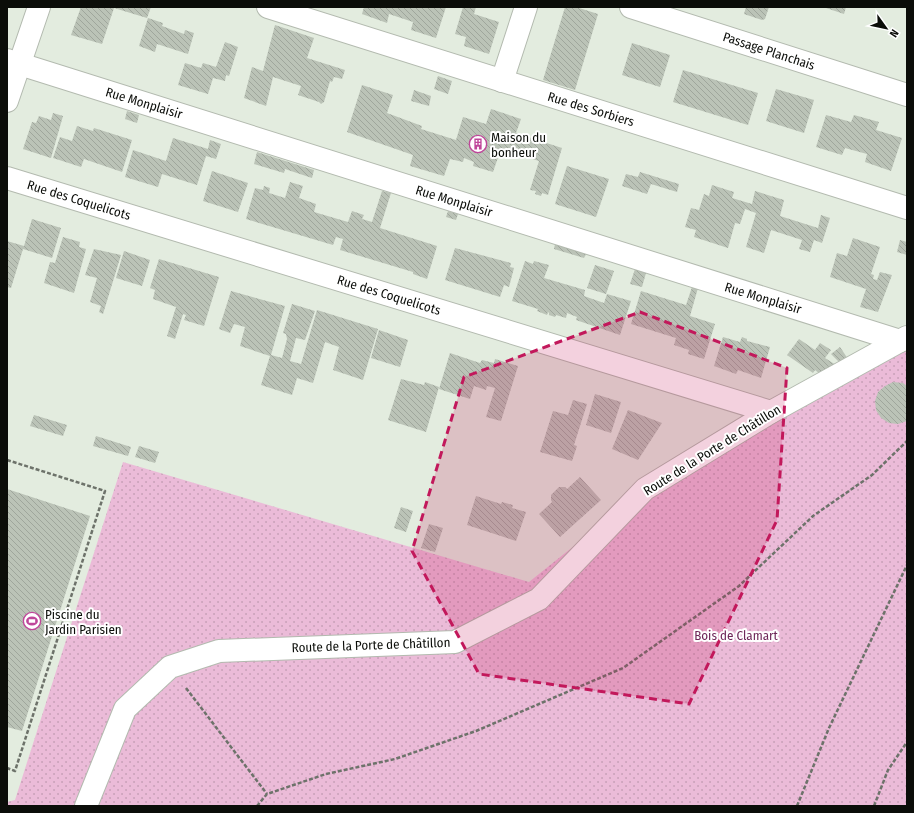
<svg xmlns="http://www.w3.org/2000/svg" width="914" height="813" font-family="'Fira Sans Condensed',sans-serif">
  <style>
    .park { fill: url(#park-dots) }
    .building { fill: url(#building-back-hatch) }
    .lines { fill: none; stroke-linecap: round; stroke-linejoin: round }
    .minor-casing { stroke: #b3baaf; stroke-width: 24 }
    .path { stroke: #6d726a; stroke-width: 2.5; stroke-dasharray: 4 2; stroke-linecap: butt }
    .minor { stroke: #fff; stroke-width: 22 }
    .marked { fill: #c2185b; fill-opacity: 0.2; stroke: #c2185b; stroke-width: 3; stroke-dasharray: 8 5; stroke-linejoin: round }
    .labels { text-anchor: middle; dominant-baseline: central; stroke-width: 4; stroke-linejoin: round; paint-order: stroke }
    .street-label { font-size: 13px; fill: #0b0d09; stroke: #fff }
    .poi-label { font-size: 13px; fill: #0b0d09; stroke: #fff; text-anchor: start }
    .park-label { font-size: 13px; fill: #6f2759; stroke: #fff }
  </style>
  <defs>
    <pattern id="park-dots" width="8" height="8" patternUnits="userSpaceOnUse"><rect width="8" height="8" fill="#ebbbd8"/><path d="M2 2h.1M6 6h.1" fill="none" stroke="#c8a0b8" stroke-width="1.8" stroke-linecap="round"/></pattern>
    <pattern id="building-back-hatch" width="6" height="6" patternUnits="userSpaceOnUse"><rect width="6" height="6" fill="#bbc3b7"/><path d="M-1 5l2 2M0 0l6 6M5-1l2 2" fill="none" stroke="#9fa69c"/></pattern>
  </defs>
  <rect width="100%" height="100%" fill="#e3ecdf"/>
  <path class="park" d="M907,337V806H7V802L15,800L123,462L529,582L645,489Z"/>
  <g class="building">
    <path d="M81,7H151L147,18L114,8L102,44L71,35Z"/>
    <path d="M364,7H446L436,38L411,30L413,22L389,14L387,23L362,14Z"/>
    <path d="M463,7H476L474,14L499,22L489,54L464,46L466,37L455,34Z"/>
    <path d="M565,7H576L598,14L575,90L543,80Z"/>
    <path d="M746,7H769L765,19L762,20L744,14Z"/>
    <path d="M823,7H846L844,14Z"/>
    <path d="M148,18L163,23L162,26L184,34L185,30L194,33L188,54L157,44L155,52L139,46Z"/>
    <path d="M275,25L314,38L307,58L345,70L342,79L334,77L332,82L330,81L324,102L321,104L319,102L298,95L301,86L273,77L266,106L244,98L252,67L263,71Z"/>
    <path d="M225,42L238,47L229,76L226,75L225,81L213,78L208,94L178,85L185,63L201,68L203,63L216,67Z"/>
    <path d="M632,43L670,55L660,87L622,75Z"/>
    <path d="M683,70L758,93L748,125L673,102Z"/>
    <path d="M438,76L452,81L448,94L434,89Z"/>
    <path d="M362,85L393,95L387,113L422,126L421,129L456,140L463,117L486,124L491,109L521,119L516,133L562,148L548,195L542,193L541,196L535,194L536,191L530,190L539,161L501,149L493,172L473,166L474,162L464,158L463,162L450,159L444,176L410,166L413,155L347,132Z"/>
    <path d="M776,89L814,100L804,133L766,121Z"/>
    <path d="M414,90L431,96L429,106L411,101Z"/>
    <path d="M127,111L139,115L137,123L125,119Z"/>
    <path d="M53,113L63,116L51,158L23,149L32,122L36,123L39,116L51,120Z"/>
    <path d="M826,115L851,122L854,115L879,122L876,130L902,138L891,171L865,162L867,154L845,148L842,155L816,147Z"/>
    <path d="M77,126L93,131L94,128L132,140L122,172L84,159L81,167L53,158L60,137L72,141Z"/>
    <path d="M173,138L208,149L210,140L221,144L216,159L206,156L197,185L162,174L158,187L125,177L133,150L166,161Z"/>
    <path d="M257,152L314,170L312,178L285,169L284,173L254,164Z"/>
    <path d="M567,166L609,179L596,217L555,204Z"/>
    <path d="M212,171L248,183L238,212L203,201Z"/>
    <path d="M640,172L679,184L677,192L651,184L647,194L622,186L626,174L638,177Z"/>
    <path d="M290,182L303,186L299,198L316,204L314,212L348,222L352,211L364,215L362,219L372,222L382,191L391,193L380,228L437,246L427,279L413,274V272L340,250L343,239L336,237L333,245L246,219L255,188L263,190L264,186L270,188L269,193L285,198Z"/>
    <path d="M712,185L734,192L732,198L752,204L755,191L784,200L780,216L818,228L821,215L830,218L822,243L814,240L810,252L799,249L802,240L771,230L764,253L746,247L756,213L745,209L740,224L735,223L728,248L694,237L696,230L685,227L691,208L699,210L704,194L709,196Z"/>
    <path d="M448,211L458,214L456,220L446,217Z"/>
    <path d="M32,219L61,228L52,258L23,249L11,288L7,287V241L24,246Z"/>
    <path d="M63,237L80,242L79,247L86,249L74,293L44,283L50,262L55,263Z"/>
    <path d="M853,238L880,247L871,274L874,275L873,279L877,280L880,272L892,275L878,312L860,307L866,289L830,277L837,253L847,256Z"/>
    <path d="M900,240L907,242V255L897,252Z"/>
    <path d="M555,244L586,254L584,258L554,249Z"/>
    <path d="M455,248L511,263L510,267L514,268L509,287L504,285L500,297L445,280Z"/>
    <path d="M94,249L121,255L103,314L99,312L101,306L90,302L97,278L85,275Z"/>
    <path d="M124,251L150,260L142,286L116,278Z"/>
    <path d="M159,259L219,277L204,326L184,320L186,315L183,314L175,339L167,336L176,307L153,299L155,290L150,288Z"/>
    <path d="M525,261L533,264L534,261L549,265L544,278L585,290L584,296L604,303L607,294L631,301L620,335L576,320L577,317L567,313L566,318L556,315L555,317L549,315V313L548,312L547,315L537,311L538,309L512,301Z"/>
    <path d="M595,265L614,271L606,294L587,288Z"/>
    <path d="M635,269L646,273L642,287L630,284Z"/>
    <path d="M692,287L698,288L690,316L715,324L704,359L688,354L689,350L674,345L676,338L631,324L641,291L686,305Z"/>
    <path d="M231,291L285,306L271,355L282,358L287,339L286,334L283,333L292,304L315,311L305,340L296,338L290,361L301,364L317,310L378,329L363,380L333,370L339,347L325,342L313,383L297,378L292,395L261,385L270,356L240,346L245,327L234,324L230,333L219,329Z"/>
    <path d="M379,330L408,340L400,367L371,358Z"/>
    <path d="M723,337L740,342L742,337L747,339V341L770,347L761,378L738,370L736,374L714,366Z"/>
    <path d="M799,339L815,350L820,343L831,350L825,358L836,365L820,374L815,370L813,373L787,355Z"/>
    <path d="M840,347L848,359L840,363L831,354Z"/>
    <path d="M450,353L480,363L482,360L494,363L495,359L518,366L501,421L486,417L495,388L487,386L486,390L474,386L470,399L439,389Z"/>
    <path d="M401,379L424,385L425,382L439,387L426,432L388,420Z"/>
    <path d="M893,382L903,383L907,386V421L898,424L889,423L881,418L876,410L875,401L878,392L885,386Z"/>
    <path d="M595,394L621,402L611,433L586,425Z"/>
    <path d="M573,400L587,404L574,445L577,446L572,461L540,452L553,411L568,415Z"/>
    <path d="M628,410L662,423L638,460L612,449Z"/>
    <path d="M34,415L67,425L63,436L30,426Z"/>
    <path d="M96,436L131,447L128,456L93,446Z"/>
    <path d="M139,446L159,452L155,463L135,457Z"/>
    <path d="M580,477L601,500L560,537L539,514L552,502L551,500V495L559,487H565L567,489Z"/>
    <path d="M7,489L90,516L22,731L7,727Z"/>
    <path d="M476,496L501,504L502,502L513,505L512,508L526,512L516,541L467,525Z"/>
    <path d="M401,507L413,511L406,532L394,528Z"/>
    <path d="M429,524L443,528L435,552L421,548Z"/>
  </g>
  <g class="lines">
    <defs>
      <g id="minor">
        <path d="M268,7L907,208"/>
        <path d="M631,7L907,95"/>
        <path d="M7,60L900,341"/>
        <path d="M502,81L526,7"/>
        <path d="M7,101L39,7"/>
        <path d="M7,178L771,412"/>
        <path d="M86,806L125,709L170,667L219,651L455,642L539,599L645,489L771,412L907,337"/>
      </g>
    </defs>
    <use href="#minor" class="minor-casing"/>
    <g class="path">
      <path d="M7,460L105,491L15,771L7,768"/>
      <path d="M186,688L267,794"/>
      <path d="M257,806L267,794L326,774L395,759L476,731L623,668L739,586L813,516L872,475L907,441"/>
      <path d="M797,806L829,728L907,565"/>
      <path d="M874,806L888,770L907,742"/>
    </g>
    <use href="#minor" class="minor"/>
  </g>
  <path class="marked" d="M640,312L787,368L777,520L689,704L479,674L412,551L464,377Z"/>
  <defs>
    <symbol id="building-ring" viewBox="-11 -11 22 22"><circle r="9.5" fill="#fff" stroke="#bf469a" stroke-width="1.5"/><path d="M-4-6H4V6H1V3H-1V6H-4ZM-2.5-4.3h1.7v1.8h-1.7ZM.8-4.3h1.7v1.8H.8ZM-2.5-1h1.7V.8h-1.7ZM.8-1h1.7V.8H.8Z" fill="#bf469a"/></symbol>
    <symbol id="stadium-ring" viewBox="-11 -11 22 22"><circle r="9.5" fill="#fff" stroke="#bf469a" stroke-width="1.5"/><path d="M0-5a6.5 5 0 1 0 0 10a6.5 5 0 1 0 0-10ZM-3.5-1.8h7v3.6h-7Z" fill="#bf469a"/></symbol>
  </defs>
  <g fill-rule="evenodd">
    <use href="#building-ring" x="468" y="134" width="20" height="20"/>
    <use href="#stadium-ring" x="22" y="611" width="20" height="20"/>
  </g>
  <g class="labels">
    <g class="street-label">
      <text transform="translate(769 51) rotate(18)">Passage Planchais</text>
      <text transform="translate(144 103) rotate(17)">Rue Monplaisir</text>
      <text transform="translate(591 109) rotate(17)">Rue des Sorbiers</text>
      <text transform="translate(79 200) rotate(17)">Rue des Coquelicots</text>
      <text transform="translate(454 201) rotate(17)">Rue Monplaisir</text>
      <text transform="translate(389 295) rotate(17)">Rue des Coquelicots</text>
      <text transform="translate(763 298) rotate(17)">Rue Monplaisir</text>
      <text transform="translate(712 450) rotate(-32)">Route de la Porte de Châtillon</text>
      <text transform="translate(371 645) rotate(-2)">Route de la Porte de Châtillon</text>
    </g>
    <g class="poi-label">
      <text x="491" y="137">Maison du<tspan x="491" dy="15">bonheur</tspan></text>
      <text x="45" y="614">Piscine du<tspan x="45" dy="15">Jardin Parisien</tspan></text>
    </g>
    <g class="park-label">
      <text x="736" y="635">Bois de Clamart</text>
    </g>
  </g>
  <rect width="914" height="813" fill="none" stroke="#0b0d09" stroke-width="16"/>
  <g transform="translate(886 28) rotate(123)" stroke="#ffffff" stroke-width="3" paint-order="stroke">
  <path d="M0-3L7 15L0 10L-7 15Z" fill="#0b0d09"/>
  <text y="-6" font-size="11" font-weight="bold" text-anchor="middle" fill="#0b0d09">N</text>
  </g>
</svg>
